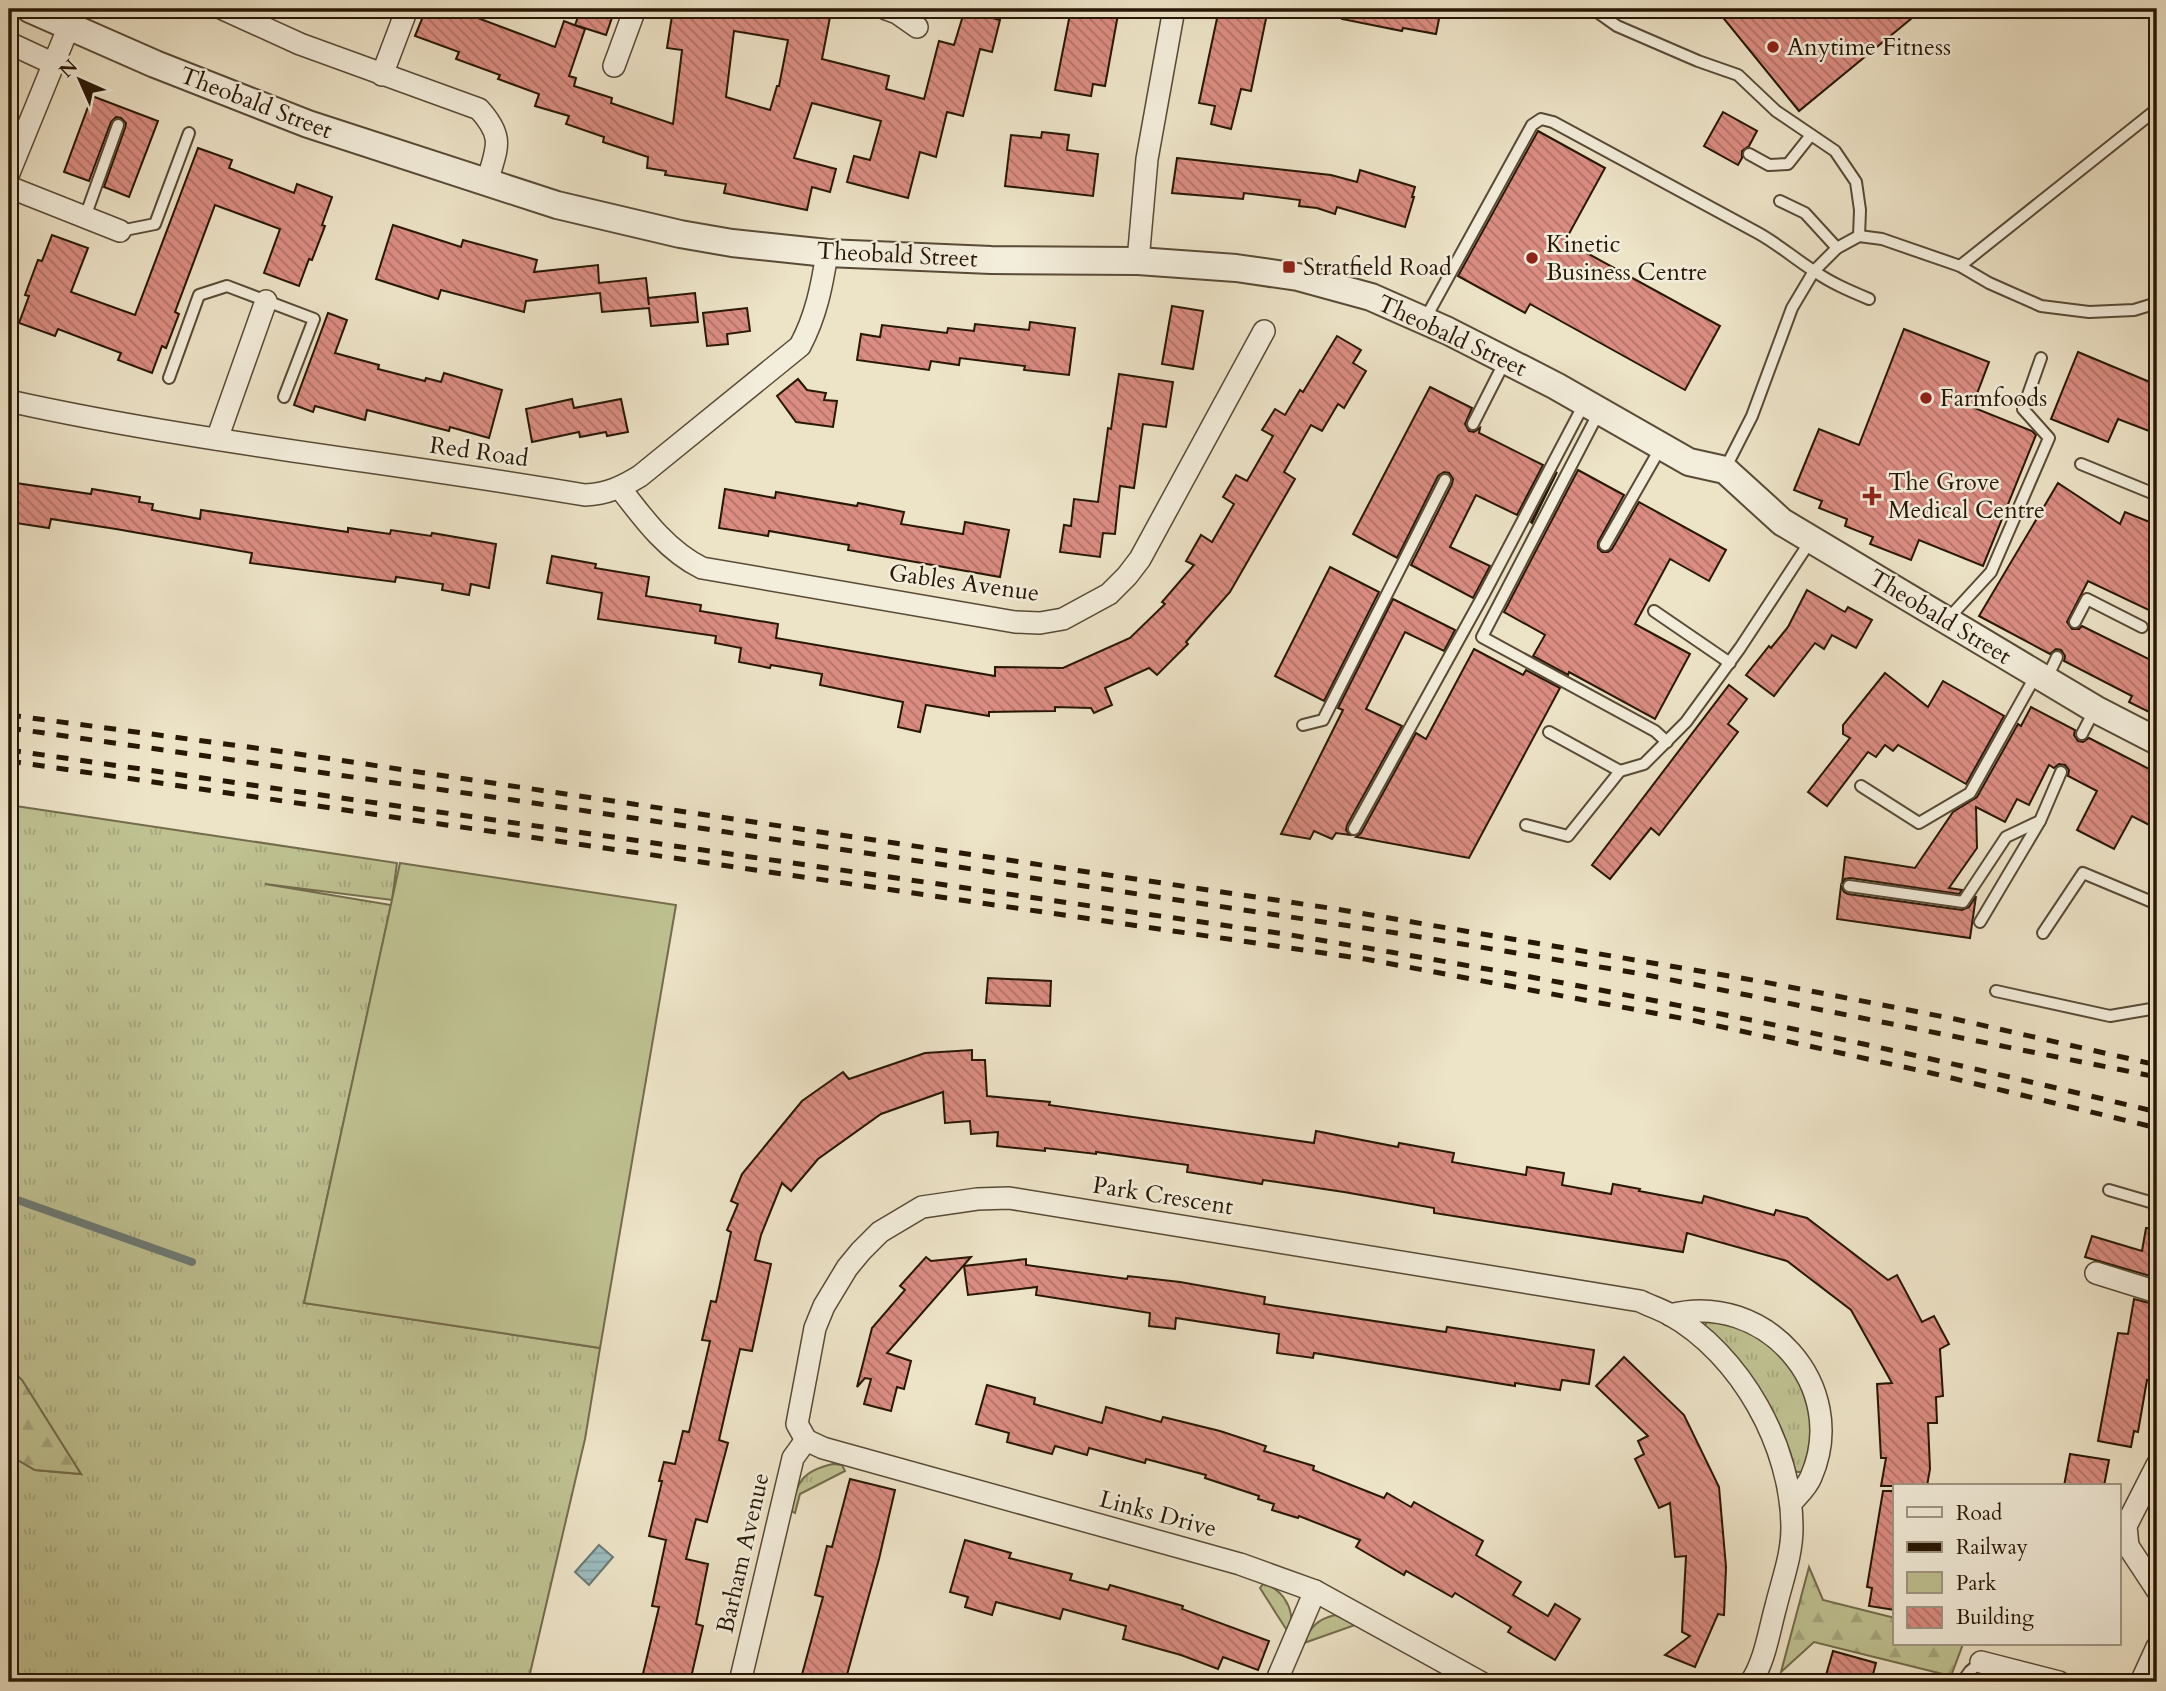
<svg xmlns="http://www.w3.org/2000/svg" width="2166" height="1691" font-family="Cardo,serif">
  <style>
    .grass { fill: url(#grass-tufts); stroke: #736c4b; stroke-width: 2 }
    .forest { fill: url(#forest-firs); stroke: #736c4b; stroke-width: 2 }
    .green { fill: #bfc191; stroke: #736c4b; stroke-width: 2 }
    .water { fill: url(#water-rules); stroke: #6d7a74; stroke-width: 2 }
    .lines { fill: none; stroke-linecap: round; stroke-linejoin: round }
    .stream { stroke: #6d7a74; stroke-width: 8 }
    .building { fill: url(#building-back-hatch); stroke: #271705; stroke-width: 2; fill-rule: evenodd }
    .service-casing { stroke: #584a36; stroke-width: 14 }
    .minor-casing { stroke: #584a36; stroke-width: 24 }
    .tertiary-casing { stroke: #584a36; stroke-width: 30 }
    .service { stroke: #f3eddb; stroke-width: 10 }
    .minor { stroke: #f3eddb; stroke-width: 21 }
    .tertiary { stroke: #f3eddb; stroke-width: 26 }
    .rail { stroke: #271705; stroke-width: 5; stroke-dasharray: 12 12; stroke-linecap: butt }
    .poi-dot { fill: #8f2418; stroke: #f3eddb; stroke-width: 2.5 }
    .labels { text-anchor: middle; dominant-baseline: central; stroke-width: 5; stroke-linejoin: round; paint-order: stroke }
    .poi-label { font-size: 24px; fill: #271705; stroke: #f3eddb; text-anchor: start }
    .street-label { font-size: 24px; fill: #271705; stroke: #f3eddb }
  </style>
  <defs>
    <pattern id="grass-tufts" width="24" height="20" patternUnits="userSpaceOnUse" patternTransform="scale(1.75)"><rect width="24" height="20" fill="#bfc191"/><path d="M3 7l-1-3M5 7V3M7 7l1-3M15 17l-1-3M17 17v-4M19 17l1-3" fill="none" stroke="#a4a57c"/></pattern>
    <pattern id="forest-firs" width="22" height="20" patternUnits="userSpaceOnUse" patternTransform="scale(1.75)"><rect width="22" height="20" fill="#bfc191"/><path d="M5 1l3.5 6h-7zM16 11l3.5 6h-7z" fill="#a4a57c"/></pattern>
    <pattern id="water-rules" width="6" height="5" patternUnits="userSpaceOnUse" patternTransform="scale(1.75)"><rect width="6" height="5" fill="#9cbcbe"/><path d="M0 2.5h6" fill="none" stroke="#86a1a2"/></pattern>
    <pattern id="building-back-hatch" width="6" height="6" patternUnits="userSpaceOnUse" patternTransform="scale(1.75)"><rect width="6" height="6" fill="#db8d82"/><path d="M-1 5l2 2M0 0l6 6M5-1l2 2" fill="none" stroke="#b27268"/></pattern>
  </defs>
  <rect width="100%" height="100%" fill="#ede3c7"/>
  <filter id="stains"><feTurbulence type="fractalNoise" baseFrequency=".00286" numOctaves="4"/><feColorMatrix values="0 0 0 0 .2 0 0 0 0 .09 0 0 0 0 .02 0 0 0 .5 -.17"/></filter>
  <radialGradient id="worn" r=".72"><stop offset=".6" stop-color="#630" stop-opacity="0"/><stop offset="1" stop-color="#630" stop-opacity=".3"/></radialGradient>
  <g class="grass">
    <path d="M9,805L397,863L392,900L265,884L391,905L304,1303L600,1348L585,1439L528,1682H9V1455L35,1470L81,1474L22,1381L9,1368Z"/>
    <path d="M1718,1319L1763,1337L1799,1374L1814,1426L1803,1472H1797L1793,1469L1705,1330V1325L1708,1320Z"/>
    <path d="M833,1464L842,1465L845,1471L800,1494L795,1513L790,1510C798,1481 802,1471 833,1464Z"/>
    <path d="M1264,1583C1284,1591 1295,1609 1290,1630L1286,1629L1260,1588Z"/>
    <path d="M1335,1615L1358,1624L1304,1643C1310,1627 1318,1619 1335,1615Z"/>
  </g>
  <g class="forest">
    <path d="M9,1368L22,1380L81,1474L35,1470L9,1455Z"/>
    <path d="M1809,1567L1823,1600L1895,1618V1644H1963L1951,1676L1814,1642L1781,1672Z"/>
  </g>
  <path class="green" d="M400,863L676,905L600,1348L304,1303Z"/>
  <path class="water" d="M599,1545L613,1557L589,1585L575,1572Z"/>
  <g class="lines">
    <path class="stream" d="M9,1197L192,1262"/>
  </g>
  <g class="building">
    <path d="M426,9H469L467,14L555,47L564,21L585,29L569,76L576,78L574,86L612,98L611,103L673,124L682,50L667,48L673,9H787L830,17L822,59L889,76L886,89L924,99L939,41L954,45L965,9H991L989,17L1000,20L992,52L980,49L963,116L947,112L936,157L920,152L908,198L847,182L854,156L870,160L881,121L812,103L794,158L836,169L830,192L812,187L807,210L724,193L726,184L665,175L666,171L647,168L648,157L603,142L604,137L566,124L569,116L535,106L539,94L498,79L500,75L456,59L459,52L415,36ZM734,31L788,40L779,86H777L770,110L726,97Z"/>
    <path d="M581,9H615L606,35L575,25Z"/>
    <path d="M1071,9H1119L1105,86L1093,84L1091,96L1055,90Z"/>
    <path d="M1219,9L1239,14L1241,9H1268L1251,91L1241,89L1231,129L1211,124L1215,106L1199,103Z"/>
    <path d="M1343,9H1441L1436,34L1403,28L1402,31L1342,19Z"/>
    <path d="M1716,9H1923L1799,111Z"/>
    <path d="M92,96L158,121L129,197L104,187L125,128L126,123L121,118L116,117L111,122L89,181L64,172Z"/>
    <path d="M1723,112L1757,131L1749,146L1742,151V158L1738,165L1704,146Z"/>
    <path d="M1538,131L1605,168L1565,241L1720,326L1685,390L1530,304L1525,313L1458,276Z"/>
    <path d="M1042,132L1069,135L1067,150L1098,154L1093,196L1005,186L1011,135L1041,138Z"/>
    <path d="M198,148L232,160L229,168L294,193L297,184L332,197L322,225L325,226L312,260L309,259L299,286L264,273L280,229L215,205L175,312L179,314L166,348L162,346L152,373L118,360L121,353L58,329L55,336L19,323L29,296L25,295L38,260L42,261L52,235L88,248L71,292L135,315Z"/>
    <path d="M1177,158L1331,175L1357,182L1360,170L1415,187L1412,197H1414L1405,227L1337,207L1335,214L1317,208L1299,206L1300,200L1244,193L1243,199L1172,193Z"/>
    <path d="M393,225L461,247L463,240L537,260L534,272L598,265L599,283L646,278L649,305L648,298L695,293L698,322L651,326L649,308L602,312L600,293L526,301L524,312L441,290L438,299L376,279Z"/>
    <path d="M1172,306L1203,311L1193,369L1162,364Z"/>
    <path d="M747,308L750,331L727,334L728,344L707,346L703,313Z"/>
    <path d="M328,313L347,320L335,353L379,365L378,369L425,381L426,378L441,382L444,373L502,390L489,438L450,427L449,431L367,410L365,420L315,406L313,412L294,405Z"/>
    <path d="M1030,322L1075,328L1069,375L1024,370L1025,366L960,358L959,365L931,361L929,370L857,360L861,334L880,337L882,325L947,333L948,328L974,331L975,324L1029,330Z"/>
    <path d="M1904,329L1989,362L1972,407L2032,431L2036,435L1983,566L1919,540L1911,560L1870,544L1873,537L1845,526L1847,519L1819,508L1822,501L1794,490L1819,429L1859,445Z"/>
    <path d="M1337,336L1361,350L1353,363L1366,371L1344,408L1338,404L1322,431L1311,425L1284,472L1295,479L1230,592L1186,642L1188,644L1157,675L1149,668L1105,688L1112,705L1094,713L1091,708L1055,707V711L989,712V716L926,705L920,732L898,727L903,702L820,685L822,674L771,665L770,668L739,662L741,648L715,643L716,636L598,619L602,593L547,583L552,556L596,564L595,568L649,577L646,596L701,605L700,611L778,624L776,638L995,676V667L1063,668L1130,638L1165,604L1162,602L1194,565L1186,561L1201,535L1212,542L1234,504L1223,497L1236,475L1247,481L1273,436L1262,430L1275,409L1285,415L1300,390L1303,392Z"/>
    <path d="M2078,352L2157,385V434L2118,419L2108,442L2051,419Z"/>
    <path d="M1119,374L1173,382L1166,427L1143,424L1134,488L1120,486L1115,534L1103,533L1100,557L1060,552L1064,525L1071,526L1074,499L1098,502L1108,428L1111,429Z"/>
    <path d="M798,379L807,390L826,393L824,400L837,401L833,427L796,422L777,396Z"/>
    <path d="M1430,387L1472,408L1465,424L1469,431L1474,432L1480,428L1479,433L1543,465L1517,515L1476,495L1450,547L1490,566L1473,598L1411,565L1452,484L1453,479L1449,473L1444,472L1438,476L1397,558L1353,534Z"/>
    <path d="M572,399L574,408L621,399L628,432L607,436L606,432L580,437L579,432L532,442L526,409Z"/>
    <path d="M1578,470L1624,495L1598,542V548L1602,552H1608L1612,549L1639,502L1726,550L1709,581L1670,559L1635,624L1690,654L1655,719L1569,672L1568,675L1533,656L1545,635L1504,612Z"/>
    <path d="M1557,472L1532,523L1531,522Z"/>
    <path d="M9,482L91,494L92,489L140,497L139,502L153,504L152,510L200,519L201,510L348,532V528L390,534L391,530L431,536L432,533L496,544L489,588L471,584L469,595L442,590L443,584L396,577L395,582L250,563L252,553L116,529L51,519L49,528L9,522Z"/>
    <path d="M2058,483L2120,524L2125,512L2157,525V614L2088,581L2067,622L2072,629H2079L2082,626L2157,663V716L2129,702L2132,696L2064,661L2065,656L2061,650L2056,649L2050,654L1979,616Z"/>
    <path d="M725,489L775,498L776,492L857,506L858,503L904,512L901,524L963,534L965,522L1009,530L1000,577L848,550L849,545L769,531L768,536L719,528Z"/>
    <path d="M1330,567L1379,592L1324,701L1275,676Z"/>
    <path d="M1807,590L1845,612L1848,607L1872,620L1856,648L1832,635L1824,649L1815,643L1774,696L1746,675L1769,646L1771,648L1788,627Z"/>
    <path d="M1393,599L1455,630L1444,651L1405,632L1366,709L1402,726L1347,825L1346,830L1350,835L1336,833L1332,839L1314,831L1310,839L1281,834L1343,710L1338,708Z"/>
    <path d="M1474,649L1523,675L1526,670L1560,688L1469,858L1356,837L1361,833L1416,733L1426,739Z"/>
    <path d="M1885,673L1928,707L1943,681L2004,716L1966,784L1898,745L1893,751L1885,745L1876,757L1868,752L1827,806L1808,792L1850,738L1843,734V725Z"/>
    <path d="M1729,685L1747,699L1728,724L1738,732L1659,835L1651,828L1610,879L1592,865Z"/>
    <path d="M2031,707L2075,730L2074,735L2078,741L2083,742L2089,738L2157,773V829L2132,816L2114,849L2077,830L2097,791L2068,776L2069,770L2065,765L2059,764L2054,768L2049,765L2029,805L2017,799L2005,822L1976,807L1977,848L1949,888L1962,890L1959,894L1850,878L1845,879L1842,884L1845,857L1915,868L1953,812L1977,797L2018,724L2021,726Z"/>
    <path d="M1841,886L1844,892L1848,894L1962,910L1969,907L1976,896L1970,938L1837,919Z"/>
    <path d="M988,978L1051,981L1050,1006L986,1003Z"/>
    <path d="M972,1050V1060H985L987,1096L1050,1102L1049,1105L1314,1143L1316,1131L1398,1147L1399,1143L1454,1153L1452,1162L1526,1175L1527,1167L1564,1173L1562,1185L1611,1194L1613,1184L1640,1189L1639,1191L1702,1203L1704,1196L1774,1215L1776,1210L1807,1218L1888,1280L1897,1275L1922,1322L1934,1316L1949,1344L1940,1349L1943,1396L1936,1397L1937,1423H1928L1930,1469L1927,1486H1881L1886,1458H1881L1877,1384L1892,1383L1851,1310L1787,1261L1687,1233L1683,1252L1434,1213V1208L1344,1192L1263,1180L1262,1184L1187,1172L1188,1165L1096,1152V1154L1045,1148V1151L997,1146L998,1132L971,1134L970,1121L945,1123L943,1092L881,1114L818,1159L791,1191L782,1183L761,1235L755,1260L771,1264L752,1351L740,1349L719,1440L728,1443L707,1522L696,1519L686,1559L708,1564L696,1624L703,1626L690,1682H641L659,1607L652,1606L666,1540L649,1536L662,1481H659L664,1462L675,1464L683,1431L689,1432L710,1341L702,1340L711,1301L716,1302L731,1232L727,1230L738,1204L731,1201L742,1174L802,1101L843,1072L849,1079L925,1053Z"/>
    <path d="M2146,1228L2157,1229V1278L2085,1257L2092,1236L2142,1251Z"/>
    <path d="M926,1257L931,1261L971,1257L887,1353L911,1361L904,1389L897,1387L891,1411L864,1404L871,1379L865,1378L857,1387L872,1328L905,1290L900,1286Z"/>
    <path d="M1026,1259V1265L1127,1279L1128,1276L1180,1282L1265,1297L1264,1304L1446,1332L1447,1327L1594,1350L1589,1384L1562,1380L1560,1390L1515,1383V1386L1314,1353L1313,1358L1277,1353L1279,1334L1176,1318L1175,1329L1149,1326L1150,1313L1036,1295L1037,1287L968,1295L964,1266Z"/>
    <path d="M2134,1299L2157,1305V1364L2154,1381L2147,1380L2138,1432L2134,1431L2131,1447L2098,1441L2118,1333L2128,1334Z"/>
    <path d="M1624,1357L1684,1415L1719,1487L1726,1567L1724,1615L1718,1614L1695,1667L1665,1655L1690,1636L1682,1632L1686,1556L1675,1557L1670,1503L1659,1508L1635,1459L1644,1454L1638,1441L1648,1436L1596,1386Z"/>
    <path d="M987,1385L1035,1398L1034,1404L1102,1423L1106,1407L1161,1422L1163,1417L1220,1431L1266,1446L1264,1451L1314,1466L1313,1470L1384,1498L1387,1493L1411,1507L1414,1502L1483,1541L1476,1555L1521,1582L1513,1595L1548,1616L1555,1604L1580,1619L1555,1660L1508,1632L1511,1627L1455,1593L1452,1597L1406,1571L1404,1575L1356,1547L1360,1540L1299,1516L1298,1518L1272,1510L1274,1504L1258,1499L1259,1496L1205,1478L1206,1475L1146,1459L1145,1463L1089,1448L1087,1455L1055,1446L1052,1454L1007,1442L1009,1433L976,1424Z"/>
    <path d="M2070,1454L2109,1460L2104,1486H2064Z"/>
    <path d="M850,1479L895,1490L879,1559L845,1682H800L823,1597L815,1595L827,1546L832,1547Z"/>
    <path d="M1883,1491H1895V1610L1869,1606L1872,1588L1867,1587Z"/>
    <path d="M965,1540L1011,1553L1009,1558L1072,1574L1070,1580L1108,1590L1110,1585L1183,1606L1182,1609L1269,1641L1258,1670L1223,1657L1218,1669L1181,1655L1123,1639L1126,1626L1063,1609L1060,1619L996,1602L992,1615L965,1607L968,1597L950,1592Z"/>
    <path d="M1833,1651L1876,1663L1871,1682H1824Z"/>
  </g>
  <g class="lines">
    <defs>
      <g id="service">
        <path d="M1593,9L1617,26L1698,61L1738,75L1776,111L1835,151L1856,182L1860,210L1859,236"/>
        <path d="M1669,9L1670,10"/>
        <path d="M1749,154L1769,165L1788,164L1811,135"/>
        <path d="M1780,201L1805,213L1837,248"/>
        <path d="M85,217L118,125"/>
        <path d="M120,231L155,224L189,133"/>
        <path d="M1960,266L2157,109"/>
        <path d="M1424,321L1532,125L1541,119L1553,122L1758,233C1778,244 1795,259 1814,271C1831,283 1850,291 1869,299"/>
        <path d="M169,378L199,295L227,286L314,319L284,397"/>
        <path d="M1599,412L1482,637L1655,731L1667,742"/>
        <path d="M1473,424L1505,361"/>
        <path d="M2081,464L2157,495"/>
        <path d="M1725,469L1752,416L1792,308L1814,271L1837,248L1859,236L1882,239L1960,266L1989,283L2041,306L2089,312L2134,310L2157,303"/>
        <path d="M1605,545L1661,447"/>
        <path d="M1654,611L1730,663"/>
        <path d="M1946,621L1991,572L2049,438L2023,409L2041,358"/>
        <path d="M2075,622L2087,599L2142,627"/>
        <path d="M2046,680L2057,657"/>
        <path d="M1303,725L1323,720L1445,480"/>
        <path d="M1549,732L1620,771"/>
        <path d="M2082,734L2095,709"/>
        <path d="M1861,786L1919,823L1970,793L2036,675"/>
        <path d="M1526,825L1568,836L1620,771L1644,764L1686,722L1740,648L1811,540"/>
        <path d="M1354,829L1484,594L1584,404"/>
        <path d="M1849,886L1963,902L2006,837L2040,821"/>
        <path d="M1980,922L2040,821L2061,772"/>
        <path d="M2043,933L2083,873L2157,904"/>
        <path d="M1996,991L2110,1016L2157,1008"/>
        <path d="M2109,1190L2157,1204"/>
        <path d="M1962,1682L1970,1671L1981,1662"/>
      </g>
      <g id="minor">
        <path d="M223,9L300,44L479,109C506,139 496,148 487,183"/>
        <path d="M886,9L897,13L917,27"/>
        <path d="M9,43L52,63"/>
        <path d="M614,66L635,9"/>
        <path d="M382,75L407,9"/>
        <path d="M9,173L69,26"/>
        <path d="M9,187L120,231"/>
        <path d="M1138,261L1147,159L1174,9"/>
        <path d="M9,401C199,443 393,462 585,495C607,494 622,487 640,476L800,346C816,316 822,286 827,253"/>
        <path d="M217,439L266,301"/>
        <path d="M620,488C643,518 667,551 702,568L1015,622L1040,623L1063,619L1109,594L1127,576L1140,559L1264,331"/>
        <path d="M2096,1273L2157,1292"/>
        <path d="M1670,1315C1764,1290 1851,1386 1811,1477C1807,1487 1798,1495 1791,1503"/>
        <path d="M806,1440L797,1424L815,1328L824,1306L847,1268L861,1251L880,1232L922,1207L977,1199L1009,1198L1640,1301C1650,1306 1660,1309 1669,1314C1741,1354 1792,1447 1792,1528C1792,1555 1782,1581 1776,1606C1769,1631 1765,1661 1751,1682"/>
        <path d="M806,1440L823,1448L1240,1564L1315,1591L1480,1682"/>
        <path d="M2157,1465L2126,1526L2128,1546L2157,1590"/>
        <path d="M1981,1662L2059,1682"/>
        <path d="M740,1682L793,1458L806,1440"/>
        <path d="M1276,1682L1315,1591"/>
        <path d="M2141,1682L2157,1647"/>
      </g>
      <path id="tertiary" d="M30,9L155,64L308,124L557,205L680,234L732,243L827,253L991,260L1138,261L1236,268L1298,277L1371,297L1448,331L1556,386L1689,462L1725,470L1782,522L2095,709L2157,741"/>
    </defs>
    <use href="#service" class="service-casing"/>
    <use href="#minor" class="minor-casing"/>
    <use href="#tertiary" class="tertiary-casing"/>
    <use href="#service" class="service"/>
    <use href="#minor" class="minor"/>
    <use href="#tertiary" class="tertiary"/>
    <g class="rail">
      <path d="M9,715L278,751L1336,909L1764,982L1955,1019L2157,1065"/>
      <path d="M9,728L507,799L1390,932L1642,974L2157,1077"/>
      <path d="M9,750L1285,934C1414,956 1543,978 1671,1004C1834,1036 1996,1073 2157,1112"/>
      <path d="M9,761L1365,959L1691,1020L1931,1073L2157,1128"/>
    </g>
  </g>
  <g class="poi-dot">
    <circle cx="1773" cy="47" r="7"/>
    <circle cx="1532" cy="258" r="7"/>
    <rect x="1282" y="260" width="14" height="14" rx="3.5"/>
    <circle cx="1926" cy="398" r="7"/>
    <path d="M1868.5 485.5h7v7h7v7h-7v7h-7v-7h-7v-7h7z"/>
  </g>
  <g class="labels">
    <g class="poi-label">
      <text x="1787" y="47">Anytime Fitness</text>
      <text x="1546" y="244">Kinetic<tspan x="1546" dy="28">Business Centre</tspan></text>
      <text x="1303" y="267">Stratfield Road</text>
      <text x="1940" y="398">Farmfoods</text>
      <text x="1888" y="482">The Grove<tspan x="1888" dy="28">Medical Centre</tspan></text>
    </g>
    <g class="street-label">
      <text transform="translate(256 103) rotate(21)">Theobald Street</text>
      <text transform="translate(897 255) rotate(3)">Theobald Street</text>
      <text transform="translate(1452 336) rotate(25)">Theobald Street</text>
      <text transform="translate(479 452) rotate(8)">Red Road</text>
      <text transform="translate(964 583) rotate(8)">Gables Avenue</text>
      <text transform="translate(1940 617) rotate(31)">Theobald Street</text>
      <text transform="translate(1163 1196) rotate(9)">Park Crescent</text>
      <text transform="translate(1158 1514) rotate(15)">Links Drive</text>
      <text transform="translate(743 1553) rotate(-77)">Barham Avenue</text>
    </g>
  </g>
  <rect width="2166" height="1691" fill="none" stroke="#ede3c7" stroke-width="35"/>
  <rect x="10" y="10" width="2145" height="1670" fill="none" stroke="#271705" stroke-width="3.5"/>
  <rect x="18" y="18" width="2131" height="1656" fill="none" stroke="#271705" stroke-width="2"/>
  <rect x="1893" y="1484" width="228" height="161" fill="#f3eddb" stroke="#a19785" stroke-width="2"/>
  <rect x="1907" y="1507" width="35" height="10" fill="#f3eddb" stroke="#a19785" stroke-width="2"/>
  <text x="1956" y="1520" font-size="21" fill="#271705">Road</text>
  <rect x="1907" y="1542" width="35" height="10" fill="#271705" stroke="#a19785" stroke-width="2"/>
  <text x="1956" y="1554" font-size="21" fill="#271705">Railway</text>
  <rect x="1907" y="1572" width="35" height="21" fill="#bfc191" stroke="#a19785" stroke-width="2"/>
  <text x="1956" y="1590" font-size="21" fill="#271705">Park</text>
  <rect x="1907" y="1607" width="35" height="21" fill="url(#building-back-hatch)" stroke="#a19785" stroke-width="2"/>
  <text x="1956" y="1624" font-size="21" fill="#271705">Building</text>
  <g transform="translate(80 80) rotate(315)" stroke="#f3eddb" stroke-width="5" paint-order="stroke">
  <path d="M0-5L12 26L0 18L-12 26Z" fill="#271705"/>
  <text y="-10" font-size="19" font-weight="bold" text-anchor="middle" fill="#271705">N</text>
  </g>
  <rect width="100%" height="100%" filter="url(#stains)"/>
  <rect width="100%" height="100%" fill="url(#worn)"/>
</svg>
